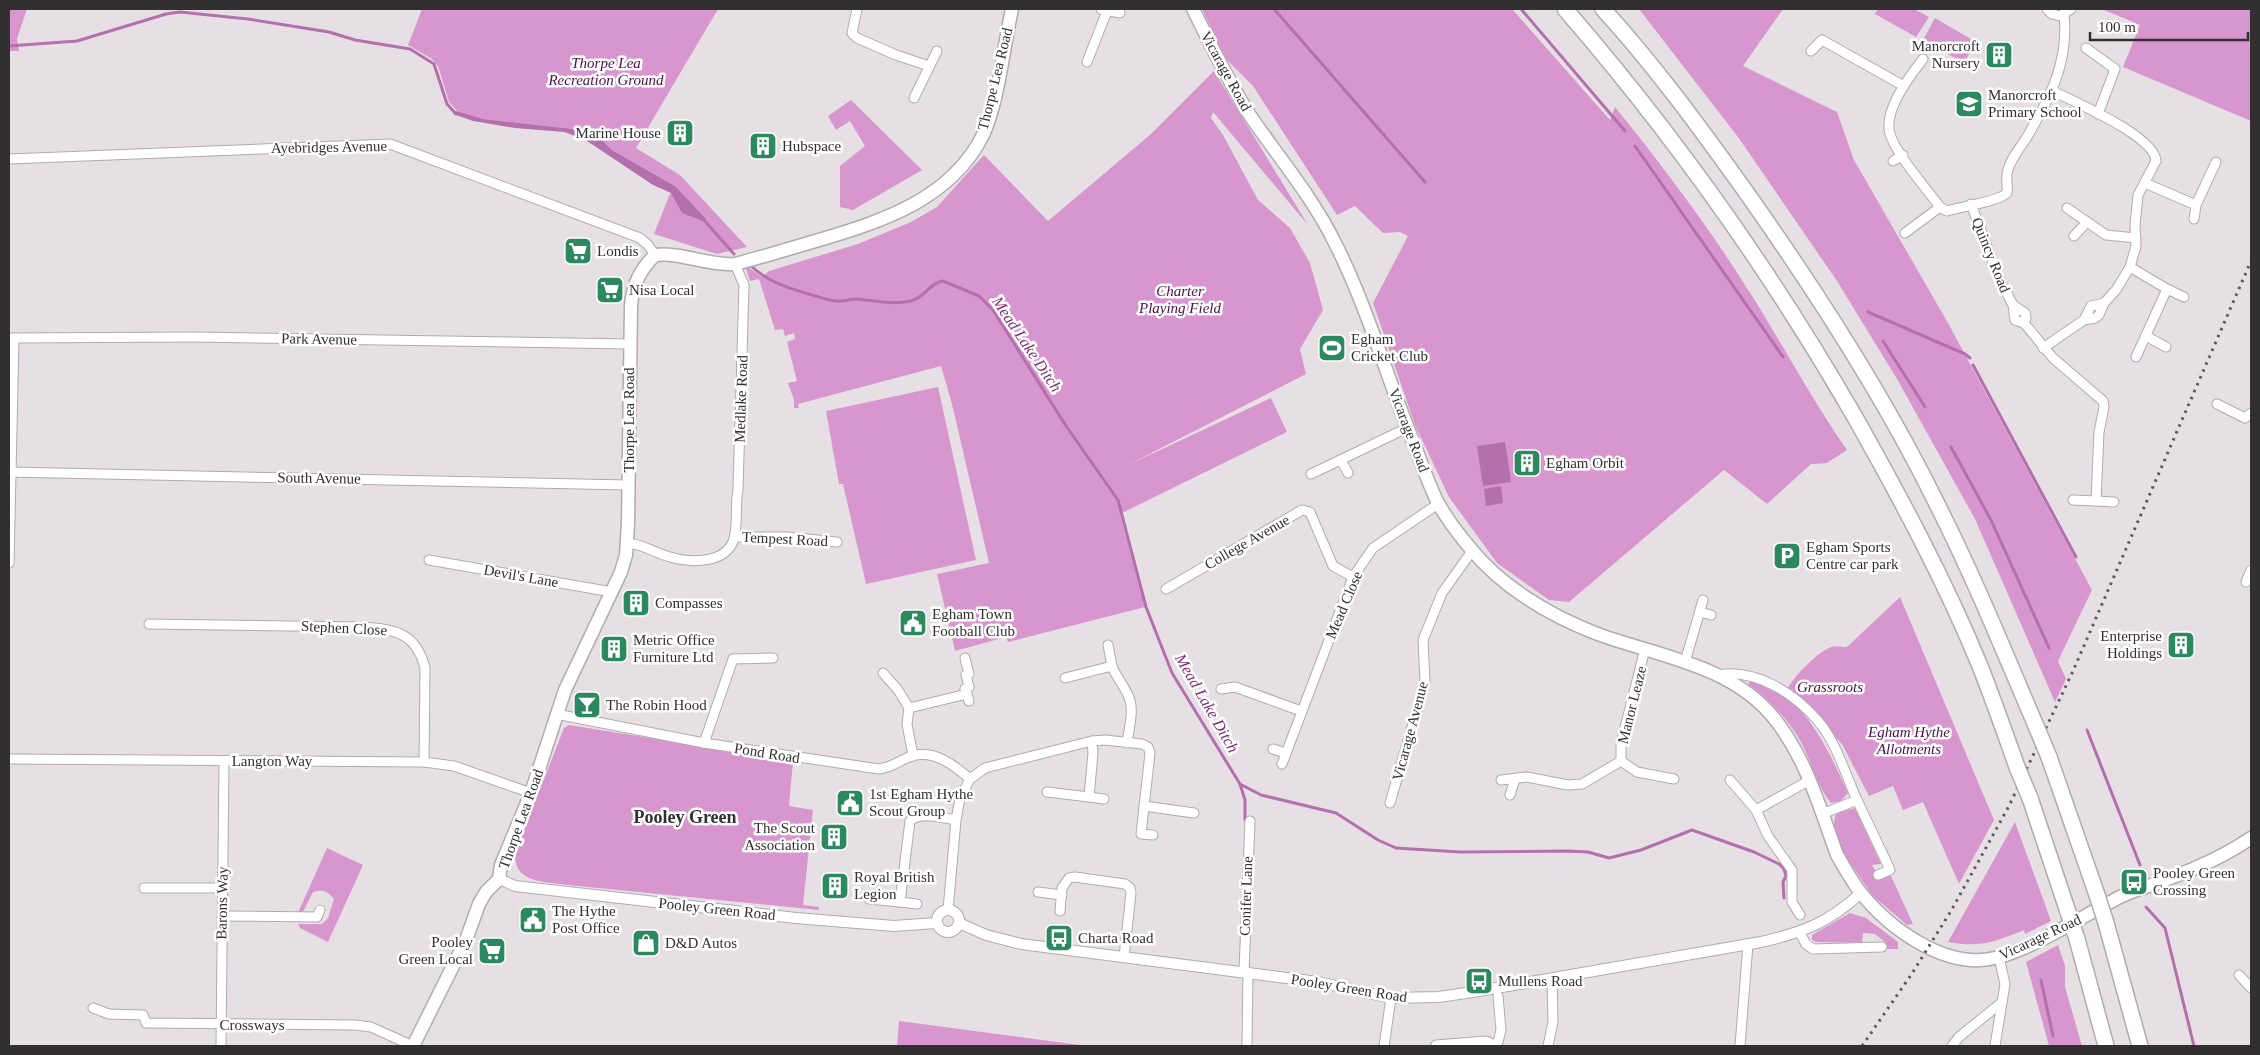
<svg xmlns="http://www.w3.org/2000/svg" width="2260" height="1055" font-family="'Times New Roman',serif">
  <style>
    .green { fill: #d896cf }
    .water { fill: #b470ac }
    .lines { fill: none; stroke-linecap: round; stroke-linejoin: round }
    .stream { stroke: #b470ac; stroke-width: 3 }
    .minor-casing { stroke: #b1abb0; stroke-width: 11 }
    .tertiary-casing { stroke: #b1abb0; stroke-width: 12 }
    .secondary-casing { stroke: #b1abb0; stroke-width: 15 }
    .motorway-casing { stroke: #b1abb0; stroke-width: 18 }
    .minor { stroke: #fff; stroke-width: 9 }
    .tertiary { stroke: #fff; stroke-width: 10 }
    .secondary { stroke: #fff; stroke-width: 12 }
    .motorway { stroke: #fff; stroke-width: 15 }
    .rail { stroke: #5d595c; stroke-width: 3; stroke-dasharray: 2.5 5; stroke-linecap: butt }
    .motorway-bridge-casing { stroke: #b1abb0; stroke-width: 18; stroke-linecap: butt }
    .motorway-bridge { stroke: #fff; stroke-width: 15 }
    .labels { text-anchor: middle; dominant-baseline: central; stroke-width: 5; stroke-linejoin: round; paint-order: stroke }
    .poi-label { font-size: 15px; fill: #322f31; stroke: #fff; text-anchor: start }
    .park-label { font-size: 15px; font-style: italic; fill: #4d0e48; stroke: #fff }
    .street-label { font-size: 15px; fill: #322f31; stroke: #fff }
    .water-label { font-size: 16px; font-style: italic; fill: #7e2c77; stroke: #fff }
    .quarter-label { font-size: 18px; font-weight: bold; fill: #322f31; stroke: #fff }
  </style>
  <rect width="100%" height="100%" fill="#e6e0e5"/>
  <g class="green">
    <path d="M9,9H27L17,39L19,51H9Z"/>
    <path d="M422,9H718L636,148L680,175L747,247L717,254L654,234L669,196L675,186L612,150L601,139L583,130L483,119L460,114L449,102L438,66L432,59L408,45Z"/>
    <path d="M1202,9H1512L1610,120L1615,107C1661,164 1706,223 1745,285C1780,339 1810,397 1847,450L1827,463L1811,464L1767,504L1724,470L1569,602L1549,600L1497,563L1449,497L1415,425L1373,303L1408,236L1400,232L1383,233L1355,206L1337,215L1253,86L1225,58Z"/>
    <path d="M1639,9H1783L1743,66L1837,112L1854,160L1948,323L2092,590L2058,661L2066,679L2055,702L1975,519L1897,379L1837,281L1738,137Z"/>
    <path d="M1878,9H1914L1929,17L1916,37L1875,14Z"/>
    <path d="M2102,9H2251V121L2123,67L2140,25Z"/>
    <path d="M1935,18L1976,42L1964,63L1923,40Z"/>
    <path d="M1214,71L1308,225L1213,112L1211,118L1223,135L1258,200L1290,228L1310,263L1323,310L1300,349L1306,374L1128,465L1271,398L1287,432L1120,514L1145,607L1008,642L1006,637L955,651L937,574L989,563L952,404L941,366L798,404L799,408H794V400L788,383L797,381L787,342L795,339L794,333L785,336L783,329L775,330L759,279L750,281L745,265L762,277L769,271L858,244L911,222L937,207L984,155L1048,221L1151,134Z"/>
    <path d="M851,100L922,170L853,210L840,207V166L865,146L850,121L836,130L828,116Z"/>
    <path d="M938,387L976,560L866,584L843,484H839L826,411Z"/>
    <path d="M1900,597L1994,820L1959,884L1923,802L1903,810L1893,786L1869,796L1842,744L1788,688C1794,676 1818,652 1831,647C1835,646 1842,647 1847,647Z"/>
    <path d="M1752,680C1761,684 1772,687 1780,692C1814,716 1832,758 1848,793L1841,801L1831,803C1817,786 1812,764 1802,744C1790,721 1769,699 1748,684Z"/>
    <path d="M569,725L793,761L789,806L813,810L803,905L819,907V910L568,885C546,882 507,883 517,848L564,728Z"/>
    <path d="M1855,808L1881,864L1872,865L1880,879L1890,874L1913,924L1907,925L1873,896L1845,856L1833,827L1836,813Z"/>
    <path d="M2015,822L2051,921L2025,934L2024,930C1994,942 1980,948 1948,942Z"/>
    <path d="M327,848L363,865L328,942L300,928L298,924H322L328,918L334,899C328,891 323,889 313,892L303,912L298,913Z"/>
    <path d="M1850,913L1866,918L1898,942V949H1886L1885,942L1875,934L1863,933L1862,943L1816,942L1812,940V935Z"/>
    <path d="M2058,945L2065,966V987L2082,1046H2049L2026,962Z"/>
    <path d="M899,1021L1087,1046H897Z"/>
  </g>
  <g class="water">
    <path d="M456,111L483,119L583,130L601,139L612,150L675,186L706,219L703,221L682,213L671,193L653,185L584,139L564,132L515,128L473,121L453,114Z"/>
    <path d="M1505,442L1511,482L1483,486L1477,446Z"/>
    <path d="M1501,486L1503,503L1486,506L1484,489Z"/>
  </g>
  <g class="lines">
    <g class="stream">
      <path d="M1274,9L1425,182"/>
      <path d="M1521,9L1625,131"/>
      <path d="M9,46L77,41L166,14L180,12L248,19L329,32L355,40L410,49L434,64L447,104L456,114"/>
      <path d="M1635,146L1783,357"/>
      <path d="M703,219L734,254"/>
      <path d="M750,265C767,282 789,288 812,295C821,297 829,301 838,301C844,302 851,299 857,299C875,301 893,305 911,301C924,298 931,282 943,281L979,296L993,310L1066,426L1118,500L1146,607L1172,673L1240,784L1261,795L1336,813L1378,840L1396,848L1460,852L1567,851L1588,852L1609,858L1641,850L1692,830L1754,852L1779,864L1784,869L1786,876L1783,882L1784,898"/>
      <path d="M1868,312L1965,354L1970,358"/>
      <path d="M1883,341L1925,407"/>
      <path d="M1973,365L2076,557"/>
      <path d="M1951,447L1991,520L2049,648"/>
      <path d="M2087,730L2140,865"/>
      <path d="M1240,784L1245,800V820"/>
      <path d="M2146,907L2165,928L2194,1046"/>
      <path d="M2041,980L2053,1036"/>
    </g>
    <defs>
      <g id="minor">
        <path d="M857,9L852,33L857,38L896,55L929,66"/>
        <path d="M1101,9L1120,13"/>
        <path d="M2047,9L2052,14L2060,16L2071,9"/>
        <path d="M2086,48L2115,69L2098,114"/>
        <path d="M1811,51L1822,40L1902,85"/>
        <path d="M1923,59C1910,76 1883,110 1890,134C1896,154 1926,188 1940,207L1947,211C1960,207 2000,201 2007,193C2008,187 2006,180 2007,174C2009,161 2020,148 2027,137C2050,98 2069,62 2064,15"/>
        <path d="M1087,62L1107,11"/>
        <path d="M914,98L937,51"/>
        <path d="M9,159L390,144L640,238L648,245L655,255"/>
        <path d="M1893,161L1903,155"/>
        <path d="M2145,183L2196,205"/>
        <path d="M1971,204L1998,276L2013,305L2015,320L2024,323L2053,358L2103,401L2104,407L2099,432L2096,501L2073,500"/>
        <path d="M2067,208L2106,235L2136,238"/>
        <path d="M2194,219L2196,205L2216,162"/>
        <path d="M1905,233L1940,207"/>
        <path d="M2074,236L2087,222"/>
        <path d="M2130,267L2167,289L2136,357"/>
        <path d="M2167,289L2184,297"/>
        <path d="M2013,305L2025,313L2026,318L2024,323"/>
        <path d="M2084,320L2091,306L2104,303"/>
        <path d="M2146,336L2166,347"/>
        <path d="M9,338L195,337L630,344"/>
        <path d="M2043,348L2084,320L2095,318L2099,315L2104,303L2116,290L2130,267L2136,246L2135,225L2138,195L2156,161C2155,136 2074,102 2053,91"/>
        <path d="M2217,404L2245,418L2251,413"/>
        <path d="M1341,460L1348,473"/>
        <path d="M9,472L629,485"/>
        <path d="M1311,474L1407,428"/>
        <path d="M2096,501L2114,502"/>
        <path d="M735,537H787L837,542"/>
        <path d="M627,543C643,544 655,553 670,557C691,563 726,564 734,539C738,524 735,505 738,489L744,285L735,264"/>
        <path d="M429,560L612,592"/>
        <path d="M9,563L14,338"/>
        <path d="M2246,582L2251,570"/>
        <path d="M1166,589L1302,510L1310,512L1333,566L1353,577"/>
        <path d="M1700,612L1711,615"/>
        <path d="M149,624L361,627C394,629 416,632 425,668L424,762"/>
        <path d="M1108,645L1112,666"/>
        <path d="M1645,649L1621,743V761L1637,772L1674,779"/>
        <path d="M965,658L969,674L966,675L969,687L965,689L969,701"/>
        <path d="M1685,662L1703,600"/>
        <path d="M883,673L898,690L909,708L967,694"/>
        <path d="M1718,675C1755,668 1794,693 1818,721C1837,743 1845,774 1857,800C1868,823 1879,846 1890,870L1878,875"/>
        <path d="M1065,678L1112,666C1116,677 1123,684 1128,695C1135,709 1129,727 1127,743"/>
        <path d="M1221,689L1235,687L1301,711"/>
        <path d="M909,708L907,724L913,756"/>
        <path d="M556,714L704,743L879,769C894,767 899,760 912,756C934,749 955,766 970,779"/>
        <path d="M704,743L733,659L773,658"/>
        <path d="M1273,749L1285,753"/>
        <path d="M9,759L424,762L454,766L531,793"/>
        <path d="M1282,764L1353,577L1373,548L1438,504"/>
        <path d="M1501,780L1527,777L1568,785L1582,784L1621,761"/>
        <path d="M1730,780L1756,810"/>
        <path d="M1047,792L1089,797L1093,753L1092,741"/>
        <path d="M1510,795L1515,779"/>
        <path d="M1089,797L1104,799"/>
        <path d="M1390,803L1425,682L1423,640L1442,593L1472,551"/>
        <path d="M1144,806L1194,813"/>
        <path d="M1822,814L1857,800"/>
        <path d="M144,888H222"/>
        <path d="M1038,892L1062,895"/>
        <path d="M869,899L900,902L910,821C921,811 941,818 956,820"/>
        <path d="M900,902L917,904"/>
        <path d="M948,910L956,820L960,798L970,779L985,768L1092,741L1105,740L1142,744L1148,747L1150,753L1141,834L1153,835"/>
        <path d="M1060,911L1062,888L1069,878L1075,877L1125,884L1130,888L1131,893L1124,957"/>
        <path d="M1800,915L1792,902V870L1768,836L1756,810L1810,780"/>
        <path d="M222,916L317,917L320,910"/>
        <path d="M1800,933L1806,944L1813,949L1882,947"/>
        <path d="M1244,971L1250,821"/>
        <path d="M2239,975L2251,988"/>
        <path d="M93,1008L109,1014L143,1015L146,1023L355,1025L371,1027L413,1046"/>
        <path d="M1436,1045L1486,1041L1497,1046"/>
        <path d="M221,1046L224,761"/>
        <path d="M1247,1046L1248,972"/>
        <path d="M1384,1046L1391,998"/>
        <path d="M1497,1046L1501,1030L1498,996"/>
        <path d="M1548,1046L1553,1022L1552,979"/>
        <path d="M1740,1046L1748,944"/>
        <path d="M1952,1046L1959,1037L2001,1003"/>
        <path d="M1995,1046L2005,984L1999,957"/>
      </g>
      <g id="tertiary">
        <path d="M499,879L515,886L796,918L894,926L936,923"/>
        <circle cx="948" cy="921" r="11"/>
        <path d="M959,923L986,935L1021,944L1318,982L1391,998L1439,997L1479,991L1761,942C1804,932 1828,923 1861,893"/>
      </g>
      <g id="secondary">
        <path d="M1193,9C1211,45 1229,83 1251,117C1280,159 1313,198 1335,243C1368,308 1387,379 1415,446C1422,465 1429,485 1438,503C1447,519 1459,535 1471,549C1502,587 1549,615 1595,633C1656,656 1730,664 1774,718C1806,758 1820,808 1837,855C1845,868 1852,882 1861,893C1890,929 1946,970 1995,958C2036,948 2082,916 2120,897C2136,889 2154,885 2170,878C2198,868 2226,855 2251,838"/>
        <path d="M413,1046L466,940L479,904L486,892L499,879L501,865L531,793L565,690L621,572L626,555L628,524L631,305C633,284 640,270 655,255C682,252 708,266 735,264C763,257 791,248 819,240C883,221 951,199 983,135C998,103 1004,45 1012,9"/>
      </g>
      <g id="motorway">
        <path d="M1565,9C1675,136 1772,273 1856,419C1901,499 1945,581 1980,666C1993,699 2005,733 2017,767"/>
        <path d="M1603,9C1655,66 1701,129 1746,192C1816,291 1883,394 1936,502C1973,575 2004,651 2036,726"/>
        <path d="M2049,757L2097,895"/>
        <path d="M2030,798L2068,912"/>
        <path d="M2106,923L2140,1046"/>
        <path d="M2077,939L2106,1046"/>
      </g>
    </defs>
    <use href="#minor" class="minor-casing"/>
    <use href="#tertiary" class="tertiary-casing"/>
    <use href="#secondary" class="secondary-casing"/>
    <use href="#motorway" class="motorway-casing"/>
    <use href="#minor" class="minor"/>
    <use href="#tertiary" class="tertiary"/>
    <use href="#secondary" class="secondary"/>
    <use href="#motorway" class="motorway"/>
    <path class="rail" d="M1862,1046L1911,975L1951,911L2009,806L2073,671L2251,261"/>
    <defs>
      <g id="motorway-bridge">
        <path d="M2036,726L2049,757"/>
        <path d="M2017,767L2030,798"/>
        <path d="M2097,895L2106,923"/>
        <path d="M2068,912L2077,939"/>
      </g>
    </defs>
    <use href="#motorway-bridge" class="motorway-bridge-casing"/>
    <use href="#motorway-bridge" class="motorway-bridge"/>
  </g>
  <defs>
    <symbol id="building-square" viewBox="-11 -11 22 22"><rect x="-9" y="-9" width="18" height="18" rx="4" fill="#2c885f" stroke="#fff"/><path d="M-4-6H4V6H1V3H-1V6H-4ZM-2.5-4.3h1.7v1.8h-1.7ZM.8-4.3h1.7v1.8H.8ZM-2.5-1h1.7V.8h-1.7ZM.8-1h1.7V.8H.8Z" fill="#fff"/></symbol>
    <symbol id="school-square" viewBox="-11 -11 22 22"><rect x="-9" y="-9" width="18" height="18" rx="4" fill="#2c885f" stroke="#fff"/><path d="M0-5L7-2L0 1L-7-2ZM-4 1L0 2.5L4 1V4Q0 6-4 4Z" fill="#fff"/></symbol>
    <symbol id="supermarket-square" viewBox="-11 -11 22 22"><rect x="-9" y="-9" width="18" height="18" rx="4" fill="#2c885f" stroke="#fff"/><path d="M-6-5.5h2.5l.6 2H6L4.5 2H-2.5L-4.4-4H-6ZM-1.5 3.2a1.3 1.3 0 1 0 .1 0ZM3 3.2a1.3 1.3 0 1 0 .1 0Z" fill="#fff"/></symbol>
    <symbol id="stadium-square" viewBox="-11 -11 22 22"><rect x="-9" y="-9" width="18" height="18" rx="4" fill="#2c885f" stroke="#fff"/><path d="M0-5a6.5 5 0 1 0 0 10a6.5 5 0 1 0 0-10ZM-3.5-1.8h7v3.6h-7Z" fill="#fff"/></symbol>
    <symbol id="parking-square" viewBox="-11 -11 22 22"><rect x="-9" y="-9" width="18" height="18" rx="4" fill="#2c885f" stroke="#fff"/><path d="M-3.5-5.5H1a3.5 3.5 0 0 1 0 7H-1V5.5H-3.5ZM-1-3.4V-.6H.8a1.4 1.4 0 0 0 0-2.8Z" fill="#fff"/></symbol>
    <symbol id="civic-square" viewBox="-11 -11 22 22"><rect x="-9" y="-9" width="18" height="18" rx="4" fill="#2c885f" stroke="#fff"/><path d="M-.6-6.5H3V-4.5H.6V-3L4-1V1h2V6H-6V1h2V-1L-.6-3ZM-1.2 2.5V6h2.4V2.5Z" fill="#fff"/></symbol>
    <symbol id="bar-square" viewBox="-11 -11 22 22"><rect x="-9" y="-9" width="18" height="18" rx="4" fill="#2c885f" stroke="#fff"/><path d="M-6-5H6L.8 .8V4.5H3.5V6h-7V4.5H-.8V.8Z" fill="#fff"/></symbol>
    <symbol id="bus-square" viewBox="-11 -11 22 22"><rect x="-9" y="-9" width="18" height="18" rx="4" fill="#2c885f" stroke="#fff"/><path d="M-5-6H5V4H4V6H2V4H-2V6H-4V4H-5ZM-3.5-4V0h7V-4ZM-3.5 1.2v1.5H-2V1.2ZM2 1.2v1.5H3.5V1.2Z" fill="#fff"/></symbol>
    <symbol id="shop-square" viewBox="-11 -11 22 22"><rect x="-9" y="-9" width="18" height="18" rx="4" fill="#2c885f" stroke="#fff"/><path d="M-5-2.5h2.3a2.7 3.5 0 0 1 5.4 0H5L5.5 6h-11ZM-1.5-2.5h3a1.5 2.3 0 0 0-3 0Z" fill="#fff"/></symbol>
  </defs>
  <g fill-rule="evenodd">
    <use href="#building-square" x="1983" y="39" width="32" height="32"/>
    <use href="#school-square" x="1953" y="88" width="32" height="32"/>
    <use href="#building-square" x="664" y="117" width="32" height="32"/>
    <use href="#building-square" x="747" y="130" width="32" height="32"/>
    <use href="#supermarket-square" x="562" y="235" width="32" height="32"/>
    <use href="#supermarket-square" x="594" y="274" width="32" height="32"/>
    <use href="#stadium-square" x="1316" y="332" width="32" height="32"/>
    <use href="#building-square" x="1511" y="447" width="32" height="32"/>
    <use href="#parking-square" x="1771" y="540" width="32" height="32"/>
    <use href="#building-square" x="620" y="587" width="32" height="32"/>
    <use href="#civic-square" x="897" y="607" width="32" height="32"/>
    <use href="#building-square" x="2165" y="629" width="32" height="32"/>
    <use href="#building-square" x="598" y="633" width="32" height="32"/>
    <use href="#bar-square" x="571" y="689" width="32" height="32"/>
    <use href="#civic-square" x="834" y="787" width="32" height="32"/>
    <use href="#building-square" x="818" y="821" width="32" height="32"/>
    <use href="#bus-square" x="2118" y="866" width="32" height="32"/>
    <use href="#building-square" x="819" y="870" width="32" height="32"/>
    <use href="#civic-square" x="517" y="904" width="32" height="32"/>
    <use href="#bus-square" x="1043" y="922" width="32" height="32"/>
    <use href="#shop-square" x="630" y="927" width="32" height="32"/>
    <use href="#supermarket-square" x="476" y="935" width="32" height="32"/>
    <use href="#bus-square" x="1463" y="965" width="32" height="32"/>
  </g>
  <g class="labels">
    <g class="poi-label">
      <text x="1980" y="46" text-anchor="end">Manorcroft<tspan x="1980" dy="17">Nursery</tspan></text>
      <text x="1988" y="95">Manorcroft<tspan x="1988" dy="17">Primary School</tspan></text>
      <text x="661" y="133" text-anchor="end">Marine House</text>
      <text x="782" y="146">Hubspace</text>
      <text x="597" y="251">Londis</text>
      <text x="629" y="290">Nisa Local</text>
      <text x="1351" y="339">Egham<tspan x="1351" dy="17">Cricket Club</tspan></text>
      <text x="1546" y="463">Egham Orbit</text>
      <text x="1806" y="547">Egham Sports<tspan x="1806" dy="17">Centre car park</tspan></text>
      <text x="655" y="603">Compasses</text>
      <text x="932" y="614">Egham Town<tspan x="932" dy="17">Football Club</tspan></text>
      <text x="2162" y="636" text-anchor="end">Enterprise<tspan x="2162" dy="17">Holdings</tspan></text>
      <text x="633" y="640">Metric Office<tspan x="633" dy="17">Furniture Ltd</tspan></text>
      <text x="606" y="705">The Robin Hood</text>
      <text x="869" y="794">1st Egham Hythe<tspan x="869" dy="17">Scout Group</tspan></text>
      <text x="815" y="828" text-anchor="end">The Scout<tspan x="815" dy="17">Association</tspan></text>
      <text x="2153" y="873">Pooley Green<tspan x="2153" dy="17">Crossing</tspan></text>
      <text x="854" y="877">Royal British<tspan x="854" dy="17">Legion</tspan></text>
      <text x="552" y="911">The Hythe<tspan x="552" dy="17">Post Office</tspan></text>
      <text x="1078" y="938">Charta Road</text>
      <text x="473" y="942" text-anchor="end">Pooley<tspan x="473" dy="17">Green Local</tspan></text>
      <text x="665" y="943">D&amp;D Autos</text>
      <text x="1498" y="981">Mullens Road</text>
    </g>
    <g class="park-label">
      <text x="606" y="63">Thorpe Lea<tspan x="606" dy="17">Recreation Ground</tspan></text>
      <text x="1180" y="291">Charter<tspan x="1180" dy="17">Playing Field</tspan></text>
      <text x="1830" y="687">Grassroots</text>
      <text x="1909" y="732">Egham Hythe<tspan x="1909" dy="17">Allotments</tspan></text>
    </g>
    <g class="street-label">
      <text transform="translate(1226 71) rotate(61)">Vicarage Road</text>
      <text transform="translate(995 79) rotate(-76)">Thorpe Lea Road</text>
      <text transform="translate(329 147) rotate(-1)">Ayebridges Avenue</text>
      <text transform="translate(1991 255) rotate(68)">Quincy Road</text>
      <text transform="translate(319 339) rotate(1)">Park Avenue</text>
      <text transform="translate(741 399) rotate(-88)">Medlake Road</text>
      <text transform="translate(629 420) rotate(-90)">Thorpe Lea Road</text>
      <text transform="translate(1409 430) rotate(69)">Vicarage Road</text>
      <text transform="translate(319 478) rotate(1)">South Avenue</text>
      <text transform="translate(785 539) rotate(3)">Tempest Road</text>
      <text transform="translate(1247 542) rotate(-30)">College Avenue</text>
      <text transform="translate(521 576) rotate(10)">Devil's Lane</text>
      <text transform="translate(1344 605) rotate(-67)">Mead Close</text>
      <text transform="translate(344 628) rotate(3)">Stephen Close</text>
      <text transform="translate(1632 705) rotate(-76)">Manor Leaze</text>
      <text transform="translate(1410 731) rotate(-75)">Vicarage Avenue</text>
      <text transform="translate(767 753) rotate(9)">Pond Road</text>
      <text x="272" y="761">Langton Way</text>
      <text transform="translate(521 819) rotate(-70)">Thorpe Lea Road</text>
      <text transform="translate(1246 896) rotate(-88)">Conifer Lane</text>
      <text transform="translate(222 903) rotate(-89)">Barons Way</text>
      <text transform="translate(717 909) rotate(6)">Pooley Green Road</text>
      <text transform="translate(2040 937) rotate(-25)">Vicarage Road</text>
      <text transform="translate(1349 988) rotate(9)">Pooley Green Road</text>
      <text x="252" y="1025">Crossways</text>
    </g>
    <g class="water-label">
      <text transform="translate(1027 344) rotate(56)">Mead Lake Ditch</text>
      <text transform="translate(1207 703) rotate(60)">Mead Lake Ditch</text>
    </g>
    <g class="quarter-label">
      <text x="685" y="817">Pooley Green</text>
    </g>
  </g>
  <rect width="2260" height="1055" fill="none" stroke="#322f31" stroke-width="20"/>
  <path d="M2090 32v8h158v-8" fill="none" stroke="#322f31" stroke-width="2.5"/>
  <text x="2098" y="32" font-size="15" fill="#322f31" stroke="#ffffff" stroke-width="4" paint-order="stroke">100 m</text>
</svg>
